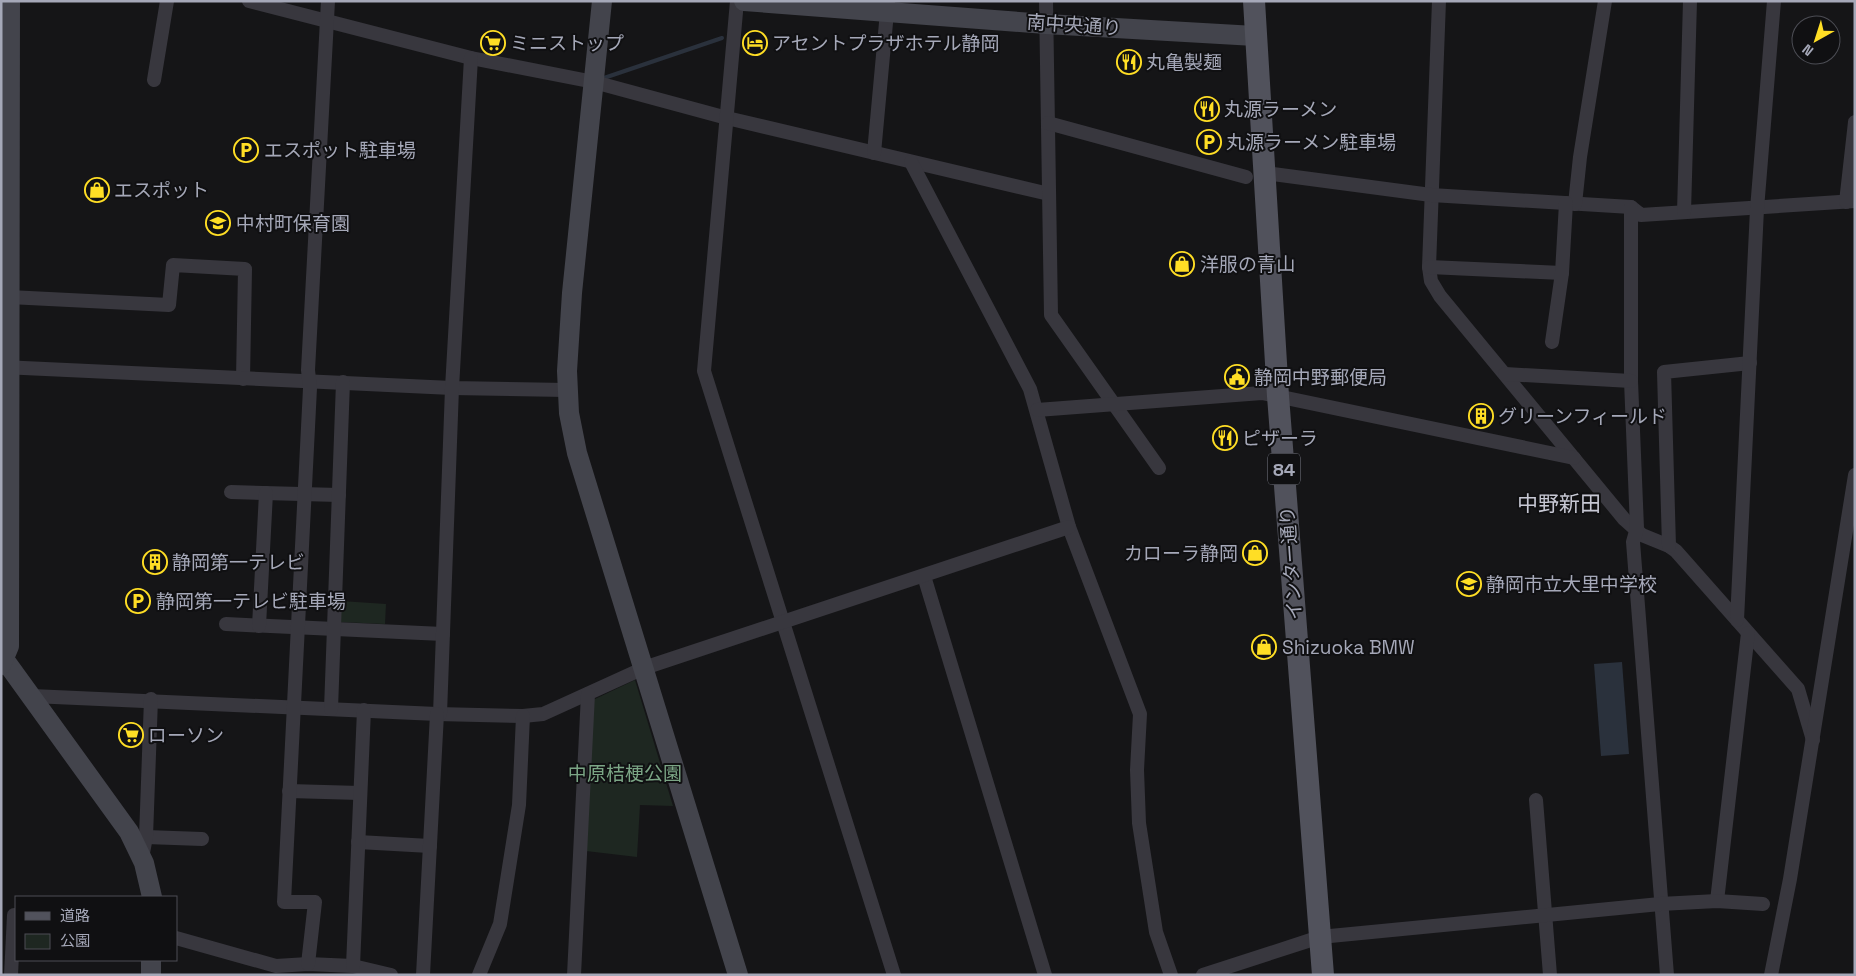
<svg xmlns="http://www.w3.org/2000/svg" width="1856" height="976" font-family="'Space Grotesk','Noto Sans JP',sans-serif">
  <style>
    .green { fill: #1e2721 }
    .water { fill: #2a313c }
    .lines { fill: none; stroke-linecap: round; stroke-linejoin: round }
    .stream { stroke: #2a313c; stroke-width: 4 }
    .street { stroke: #38373e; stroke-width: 14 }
    .secondary { stroke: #43444c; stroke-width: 20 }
    .primary { stroke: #51525c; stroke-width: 22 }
    .labels { text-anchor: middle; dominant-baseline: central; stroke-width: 4; stroke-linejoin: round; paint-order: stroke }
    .shield { fill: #101012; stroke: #787a86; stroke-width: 1 }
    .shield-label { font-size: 18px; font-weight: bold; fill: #a5a8b8 }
    .street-label { font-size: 19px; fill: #a5a8b8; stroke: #101012 }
    .poi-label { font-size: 19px; fill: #a5a8b8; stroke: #101012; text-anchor: start }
    .park-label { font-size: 19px; fill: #7ba585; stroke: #101012 }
    .quarter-label { font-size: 21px; fill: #c7c8d4; stroke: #101012 }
  </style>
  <rect width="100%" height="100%" fill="#151517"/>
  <g class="green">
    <path d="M341,601L386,604L385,624L340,622Z"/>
    <path d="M635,680L673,806L640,805L637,857L586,851L593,700Z"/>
  </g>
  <path class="water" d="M1622,662L1629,754L1601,756L1594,664Z"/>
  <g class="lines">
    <path class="stream" d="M601,79L722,38"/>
    <g class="street">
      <path d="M249,1L471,58L594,82L727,118L1049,194"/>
      <path d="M737,1L704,371L894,975"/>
      <path d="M1046,1L1051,315L1159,468"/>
      <path d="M1439,1L1429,267L1431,281L1440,296L1624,519L1642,535L1669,546L1676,551L1798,689L1813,740"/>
      <path d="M154,80L167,1"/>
      <path d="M1048,123L1246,177"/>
      <path d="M874,153L888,1"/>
      <path d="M911,162L1030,389L1069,527L1140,714L1137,770L1139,823L1156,932L1171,975"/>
      <path d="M1265,173L1431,195L1631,207L1641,215L1855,201"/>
      <path d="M1846,202L1855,122"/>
      <path d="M1575,204L1580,157L1605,1"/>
      <path d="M1631,207V381L1637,528L1633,542L1667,975"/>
      <path d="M1684,212L1690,1"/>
      <path d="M1429,267L1562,273"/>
      <path d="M9,297L169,305L173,265L245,269L243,379"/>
      <path d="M1552,342L1562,273L1566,203"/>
      <path d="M2,367L452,388L566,390"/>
      <path d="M1505,374L1631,381"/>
      <path d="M1037,410L1262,393L1574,458"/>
      <path d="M231,492L339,495"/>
      <path d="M1669,546L1664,372L1750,363"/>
      <path d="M924,576L1045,975"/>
      <path d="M1737,620L1757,209L1774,1"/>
      <path d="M226,624L443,634"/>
      <path d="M259,626L266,493"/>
      <path d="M32,696L437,714L523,716L543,714L644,668L1069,527"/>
      <path d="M331,709L343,382"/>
      <path d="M440,714L452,388L471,58"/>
      <path d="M289,791L360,793"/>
      <path d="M1536,800L1550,975"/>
      <path d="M146,837L202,839"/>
      <path d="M358,842L430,846"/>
      <path d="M142,858L146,837L151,699"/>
      <path d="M1717,901L1748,633"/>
      <path d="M176,938L276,966L308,964L353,966L391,975"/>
      <path d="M308,964L315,902H284L310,388L308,370L328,1"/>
      <path d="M353,966L364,710"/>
      <path d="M11,975L14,915"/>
      <path d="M423,975L437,714"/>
      <path d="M479,975L500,924L519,805L523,716"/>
      <path d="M574,975L588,694"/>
      <path d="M1203,975L1320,937L1660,904L1717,901L1763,904"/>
      <path d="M1771,975L1790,879L1855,475"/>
    </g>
    <g class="secondary">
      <path d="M602,1L572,293L567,371L569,413L577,453L738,975"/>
      <path d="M744,1L1046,24L1255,36"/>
      <path d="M4,659L129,832L144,863L152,897"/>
      <path d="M1,665L9,646L10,1"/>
      <path d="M151,975V960"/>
    </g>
    <path class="primary" d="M1254,1L1278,396L1323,975"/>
  </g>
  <defs>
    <symbol id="supermarket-ring" viewBox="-11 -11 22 22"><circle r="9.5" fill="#101012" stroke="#ffde25" stroke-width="1.5"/><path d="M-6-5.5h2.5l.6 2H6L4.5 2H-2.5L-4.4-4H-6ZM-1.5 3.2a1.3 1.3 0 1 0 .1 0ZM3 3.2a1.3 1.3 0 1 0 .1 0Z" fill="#ffde25"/></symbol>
    <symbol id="hotel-ring" viewBox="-11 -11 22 22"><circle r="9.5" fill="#101012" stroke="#ffde25" stroke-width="1.5"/><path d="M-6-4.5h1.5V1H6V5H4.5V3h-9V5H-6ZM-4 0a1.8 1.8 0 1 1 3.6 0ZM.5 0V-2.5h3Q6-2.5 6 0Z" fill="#ffde25"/></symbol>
    <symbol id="restaurant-ring" viewBox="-11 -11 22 22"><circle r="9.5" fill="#101012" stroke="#ffde25" stroke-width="1.5"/><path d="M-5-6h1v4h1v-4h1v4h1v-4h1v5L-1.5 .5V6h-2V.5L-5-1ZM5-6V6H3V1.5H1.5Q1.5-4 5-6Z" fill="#ffde25"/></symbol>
    <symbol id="parking-ring" viewBox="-11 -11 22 22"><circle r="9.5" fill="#101012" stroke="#ffde25" stroke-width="1.5"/><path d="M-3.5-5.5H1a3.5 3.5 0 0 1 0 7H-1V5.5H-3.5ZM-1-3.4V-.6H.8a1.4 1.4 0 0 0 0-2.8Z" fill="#ffde25"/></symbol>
    <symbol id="shop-ring" viewBox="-11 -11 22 22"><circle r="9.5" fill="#101012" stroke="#ffde25" stroke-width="1.5"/><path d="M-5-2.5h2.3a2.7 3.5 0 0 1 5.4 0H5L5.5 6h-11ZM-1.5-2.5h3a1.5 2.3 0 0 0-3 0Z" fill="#ffde25"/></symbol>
    <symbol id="school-ring" viewBox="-11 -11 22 22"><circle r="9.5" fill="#101012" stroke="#ffde25" stroke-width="1.5"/><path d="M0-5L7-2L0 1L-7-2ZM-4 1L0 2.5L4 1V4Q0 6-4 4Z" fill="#ffde25"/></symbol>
    <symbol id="civic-ring" viewBox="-11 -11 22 22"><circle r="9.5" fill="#101012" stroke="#ffde25" stroke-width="1.5"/><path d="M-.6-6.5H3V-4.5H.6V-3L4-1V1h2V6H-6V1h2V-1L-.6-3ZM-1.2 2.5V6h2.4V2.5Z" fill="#ffde25"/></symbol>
    <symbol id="building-ring" viewBox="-11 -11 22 22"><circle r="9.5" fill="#101012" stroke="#ffde25" stroke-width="1.5"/><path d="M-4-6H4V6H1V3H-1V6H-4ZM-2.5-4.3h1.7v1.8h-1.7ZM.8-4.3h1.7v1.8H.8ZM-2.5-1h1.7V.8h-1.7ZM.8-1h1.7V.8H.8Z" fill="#ffde25"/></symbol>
  </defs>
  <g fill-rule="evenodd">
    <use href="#supermarket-ring" x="479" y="29" width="28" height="28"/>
    <use href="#hotel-ring" x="741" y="29" width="28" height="28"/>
    <use href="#restaurant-ring" x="1115" y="48" width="28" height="28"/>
    <use href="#restaurant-ring" x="1193" y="95" width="28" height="28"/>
    <use href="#parking-ring" x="1195" y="128" width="28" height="28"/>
    <use href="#parking-ring" x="232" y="136" width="28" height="28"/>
    <use href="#shop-ring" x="83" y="176" width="28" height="28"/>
    <use href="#school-ring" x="204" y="209" width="28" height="28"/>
    <use href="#shop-ring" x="1168" y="250" width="28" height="28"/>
    <use href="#civic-ring" x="1223" y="363" width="28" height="28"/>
    <use href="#building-ring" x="1467" y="402" width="28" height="28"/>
    <use href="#restaurant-ring" x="1211" y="424" width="28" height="28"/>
    <use href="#shop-ring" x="1241" y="539" width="28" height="28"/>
    <use href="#building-ring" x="141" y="548" width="28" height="28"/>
    <use href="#school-ring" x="1455" y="570" width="28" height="28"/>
    <use href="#parking-ring" x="124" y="587" width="28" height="28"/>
    <use href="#shop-ring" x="1250" y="633" width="28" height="28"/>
    <use href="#supermarket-ring" x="117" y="721" width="28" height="28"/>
  </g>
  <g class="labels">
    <rect class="shield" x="1268" y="453.5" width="32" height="31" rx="4"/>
    <g class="shield-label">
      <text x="1284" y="469">84</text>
    </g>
    <g class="street-label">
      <text transform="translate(1074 25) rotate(4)">南中央通り</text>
      <text transform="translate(1291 563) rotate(-94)">インター通り</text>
    </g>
    <g class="poi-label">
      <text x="510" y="43">ミニストップ</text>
      <text x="772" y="43">アセントプラザホテル静岡</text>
      <text x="1146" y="62">丸亀製麺</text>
      <text x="1224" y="109">丸源ラーメン</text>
      <text x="1226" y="142">丸源ラーメン駐車場</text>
      <text x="264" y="150">エスポット駐車場</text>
      <text x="114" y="190">エスポット</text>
      <text x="236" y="223">中村町保育園</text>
      <text x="1200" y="264">洋服の青山</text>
      <text x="1254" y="377">静岡中野郵便局</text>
      <text x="1498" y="416">グリーンフィールド</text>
      <text x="1242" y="438">ピザーラ</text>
      <text x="1238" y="553" text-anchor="end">カローラ静岡</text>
      <text x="172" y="562">静岡第一テレビ</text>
      <text x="1486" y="584">静岡市立大里中学校</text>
      <text x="156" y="601">静岡第一テレビ駐車場</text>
      <text x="1282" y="647">Shizuoka BMW</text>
      <text x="148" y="735">ローソン</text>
    </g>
    <g class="park-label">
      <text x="625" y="773">中原桔梗公園</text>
    </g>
    <g class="quarter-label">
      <text x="1559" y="503">中野新田</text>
    </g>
  </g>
  <rect width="1856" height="976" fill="none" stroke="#a5a8b8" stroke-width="5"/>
  <rect x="15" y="896" width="162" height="65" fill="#101012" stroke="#4c4d54"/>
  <rect x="25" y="912" width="25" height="8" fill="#51525c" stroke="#4c4d54"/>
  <text x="60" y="921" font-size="15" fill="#a5a8b8">道路</text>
  <rect x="25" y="934" width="25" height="15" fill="#1e2721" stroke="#4c4d54"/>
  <text x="60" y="946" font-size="15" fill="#a5a8b8">公園</text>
  <g transform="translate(1816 40) rotate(219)"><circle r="24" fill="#101012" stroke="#4c4d54"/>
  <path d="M0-4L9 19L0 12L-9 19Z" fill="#ffde25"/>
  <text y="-8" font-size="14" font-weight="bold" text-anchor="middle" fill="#a5a8b8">N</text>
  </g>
</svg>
